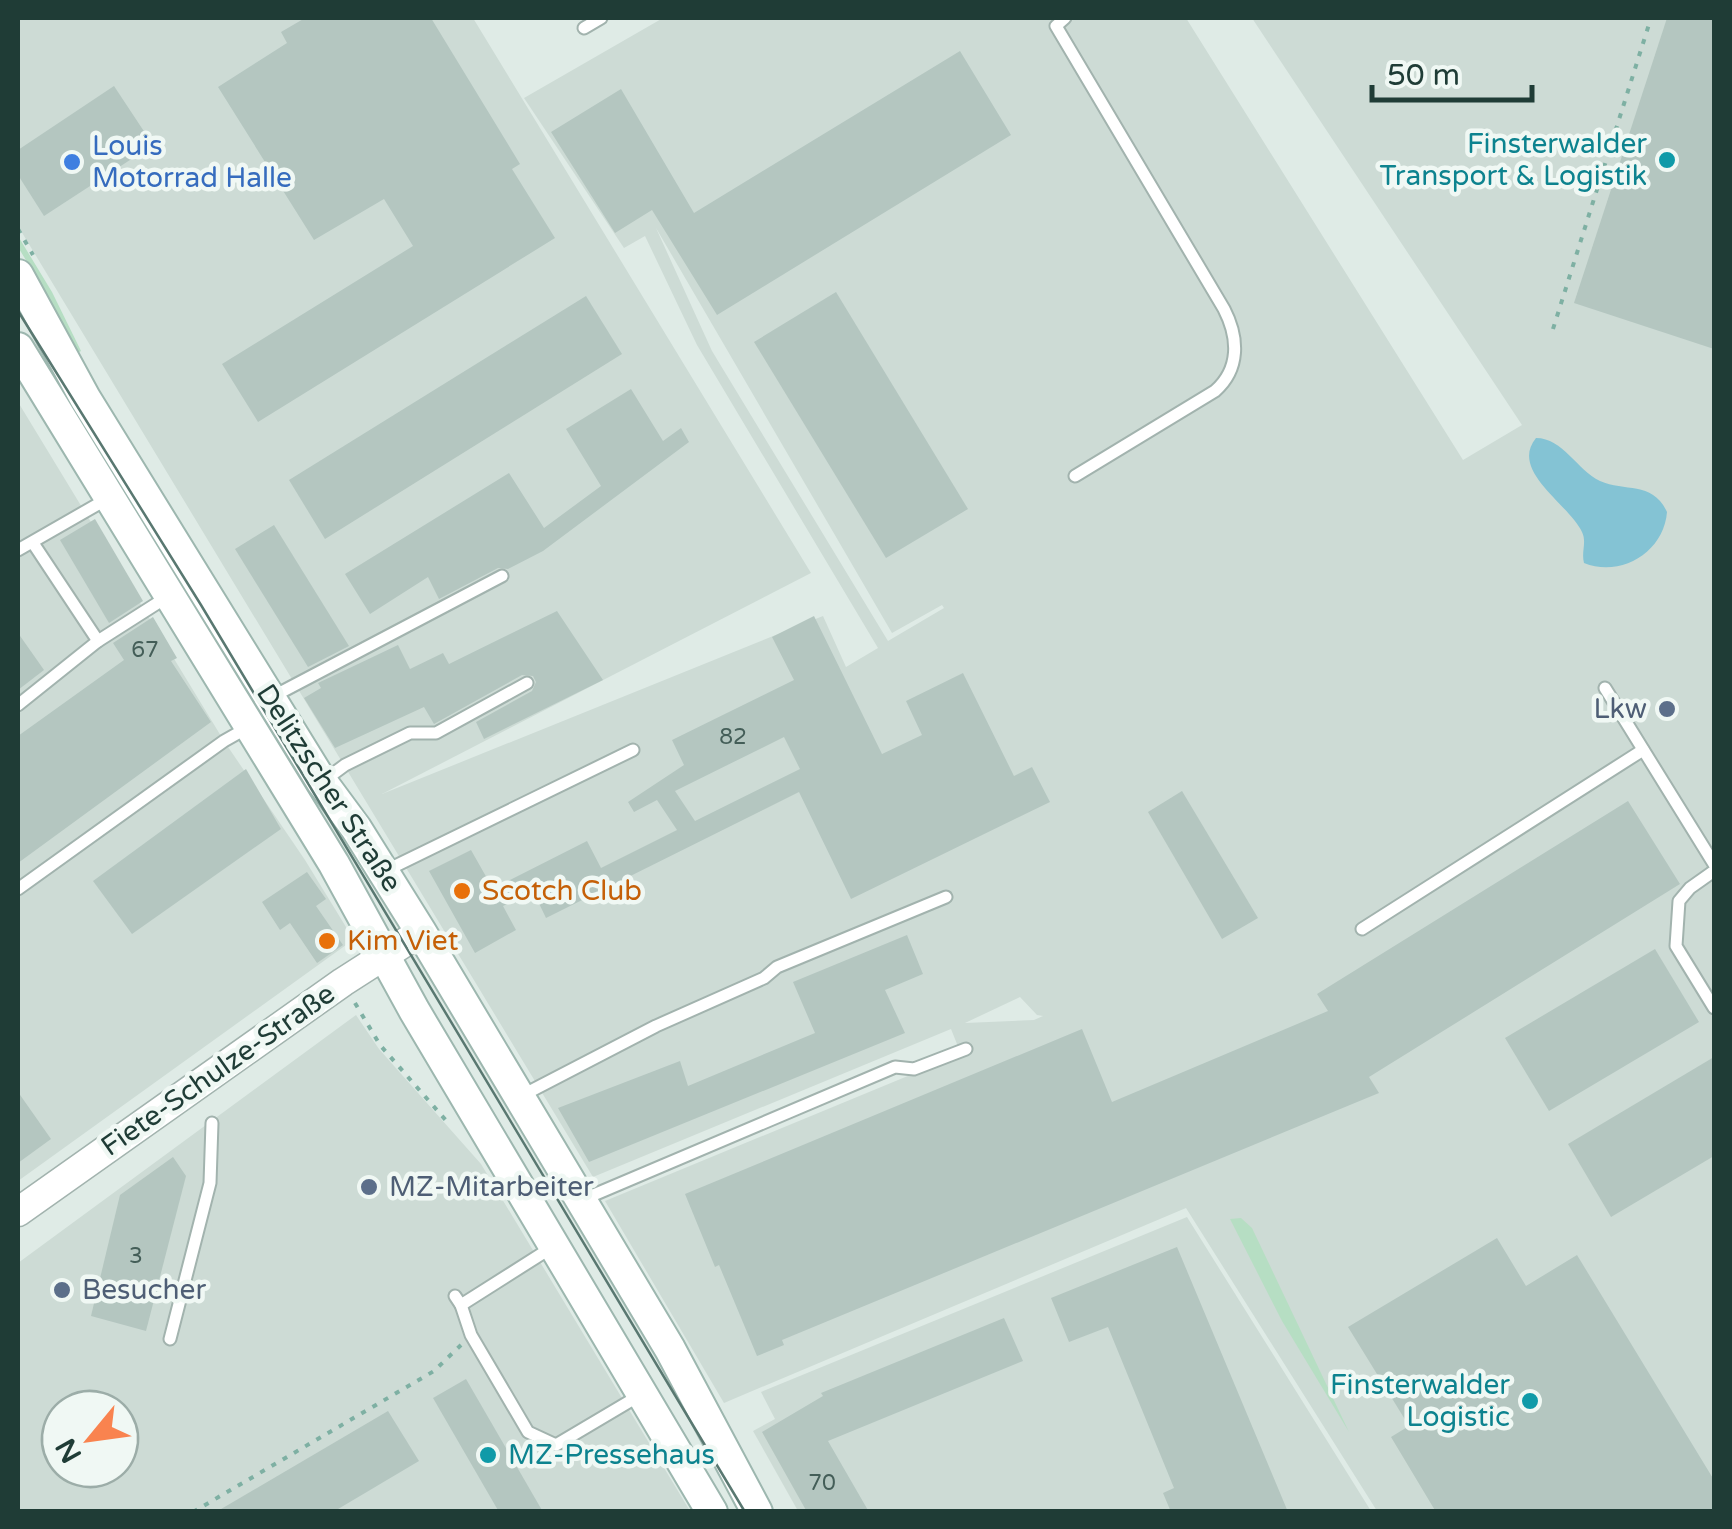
<svg xmlns="http://www.w3.org/2000/svg" width="1732" height="1529" font-family="'Varela Round',sans-serif">
  <style>
    .built { fill: #cddbd5; fill-rule: evenodd }
    .green { fill: #b6dec3 }
    .water { fill: #84c3d4 }
    .building { fill: #b4c6c0; fill-rule: evenodd }
    .lines { fill: none; stroke-linecap: round; stroke-linejoin: round }
    .service-casing { stroke: #a2b3ae; stroke-width: 15 }
    .tertiary-casing { stroke: #a2b3ae; stroke-width: 31 }
    .secondary-casing { stroke: #9db7af; stroke-width: 34 }
    .path { stroke: #7eb0a3; stroke-width: 4; stroke-dasharray: 5 8; stroke-linecap: butt }
    .service { stroke: #fff; stroke-width: 11 }
    .tertiary { stroke: #fff; stroke-width: 28 }
    .secondary { stroke: #fff; stroke-width: 30 }
    .tram { stroke: #597871; stroke-width: 2.5 }
    .culture-dot { fill: #0f9aa8; stroke: #f0f8f4; stroke-width: 4 }
    .shop-dot { fill: #3f7fe0; stroke: #f0f8f4; stroke-width: 4 }
    .service-dot { fill: #5c6f8a; stroke: #f0f8f4; stroke-width: 4 }
    .food-dot { fill: #e8710a; stroke: #f0f8f4; stroke-width: 4 }
    .labels { text-anchor: middle; dominant-baseline: central; stroke-width: 9; stroke-linejoin: round; paint-order: stroke }
    .number-label { font-size: 22px; fill: #445e58 }
    .culture-label { font-size: 28px; fill: #0d838f; stroke: #f0f8f4; text-anchor: end }
    .shop-label { font-size: 28px; fill: #366cbe; stroke: #f0f8f4; text-anchor: start }
    .service-label { font-size: 28px; fill: #4e5e75; stroke: #f0f8f4; text-anchor: start }
    .street-label { font-size: 28px; fill: #1f3c36; stroke: #f0f8f4 }
    .food-label { font-size: 28px; fill: #c56008; stroke: #f0f8f4; text-anchor: start }
  </style>
  <rect width="100%" height="100%" fill="#dfebe6"/>
  <g class="built">
    <path d="M18,18H473L811,573L382,794L823,616L846,667L878,648L697,345L645,236L624,248L524,98L663,18H1186L1463,460L1522,425L1252,18H1714V1511H1377L1186,1208L724,1403L605,1201L961,1054L951,1029L593,1177L18,226ZM656,228L892,633L942,605L944,608L888,641L712,351ZM1020,997L1037,1015L1043,1016L1034,1020L965,1023Z"/>
    <path d="M18,402L224,741L305,860L346,927V945L18,1181Z"/>
    <path d="M356,1015L379,1049L481,1164L690,1511H18V1263ZM60,1409H120V1469H60Z"/>
    <path d="M1187,1217L1371,1511H798L753,1431L775,1419L761,1392Z"/>
  </g>
  <g class="green">
    <path d="M18,236L52,292L81,351L76,354L47,295L18,247Z"/>
    <path d="M1241,1218L1252,1228L1349,1432L1282,1321L1230,1219Z"/>
  </g>
  <path class="water" d="M1536,438C1563,438 1577,470 1600,481C1625,492 1653,481 1667,512C1664,552 1621,578 1584,563C1581,552 1587,542 1582,532C1569,504 1509,471 1536,438Z"/>
  <g class="building">
    <path d="M305,18H431L520,164L512,169L555,238L258,422L222,364L413,246L384,199L314,240L218,87L287,43L281,32Z"/>
    <path d="M1667,18H1714V349L1574,303Z"/>
    <path d="M960,51L1011,135L717,315L652,210L615,233L551,132L621,89L694,213Z"/>
    <path d="M114,86L153,145L44,216L18,175V150Z"/>
    <path d="M836,292L968,509L886,558L754,342Z"/>
    <path d="M586,296L622,354L325,539L289,480Z"/>
    <path d="M631,389L663,441L681,428L689,442L543,551L508,569L498,568L439,599L428,577L370,614L345,574L509,473L544,528L601,486L566,429Z"/>
    <path d="M95,519L143,601L109,623L60,540Z"/>
    <path d="M274,525L349,646L308,667L235,549Z"/>
    <path d="M557,611L603,680L484,739L476,722L532,691L536,682L533,676L522,675L434,724L424,707L335,748L304,698L321,688L318,683L398,645L410,669L443,653L449,664Z"/>
    <path d="M814,616L882,754L922,735L906,701L963,673L1014,776L1032,767L1050,802L851,899L799,792L546,918L533,891L503,906L516,930L475,953L429,871L471,850L488,880L500,885L587,841L601,868L677,830L657,800L634,812L628,802L684,765L672,740L794,680L772,637ZM784,737L800,769L695,821L675,791Z"/>
    <path d="M153,617L177,658L171,661L211,722L18,863V736L124,660L113,643Z"/>
    <path d="M18,633L44,670L18,690Z"/>
    <path d="M246,769L281,829L132,934L93,881Z"/>
    <path d="M1182,791L1258,918L1222,939L1148,812Z"/>
    <path d="M1628,801L1680,884L1369,1077L1379,1093L782,1340L784,1345L757,1356L719,1265L715,1267L685,1194L1082,1029L1112,1102L1328,1011L1317,994Z"/>
    <path d="M307,872L326,899L316,906L343,945L317,963L290,923L280,930L262,902Z"/>
    <path d="M907,935L923,974L885,990L905,1033L589,1162L558,1108L680,1061L688,1086L815,1033L793,982Z"/>
    <path d="M1655,949L1699,1022L1549,1111L1505,1038Z"/>
    <path d="M1714,1057V1156L1611,1217L1568,1144Z"/>
    <path d="M18,1092L51,1139L18,1163Z"/>
    <path d="M173,1157L186,1176L146,1331L91,1316L120,1195Z"/>
    <path d="M1497,1238L1526,1286L1577,1255L1714,1480V1512H1436L1391,1437L1409,1426L1348,1327Z"/>
    <path d="M1177,1247L1288,1512H1171L1163,1493L1174,1488L1108,1327L1069,1342L1051,1298Z"/>
    <path d="M1004,1318L1023,1361L828,1441L869,1512H807L762,1432L823,1396L821,1393Z"/>
    <path d="M466,1379L543,1512H499L433,1398Z"/>
    <path d="M388,1411L419,1461L333,1512H216Z"/>
  </g>
  <g class="lines">
    <defs>
      <g id="service">
        <path d="M1065,18L1056,26L1224,309C1239,338 1240,369 1215,391L1075,476"/>
        <path d="M584,28L601,18"/>
        <path d="M33,543L98,641L167,597"/>
        <path d="M18,550L107,499"/>
        <path d="M1605,688L1714,864"/>
        <path d="M270,698L502,576"/>
        <path d="M18,705L98,641"/>
        <path d="M322,782L345,765L410,733H436L527,683"/>
        <path d="M387,870L633,750"/>
        <path d="M1714,871L1690,888L1679,901L1676,946L1714,1008"/>
        <path d="M18,889L224,741L247,728"/>
        <path d="M1362,929L1643,750"/>
        <path d="M523,1095L656,1026L764,978L777,967L946,897"/>
        <path d="M584,1199L895,1067L914,1069L966,1049"/>
        <path d="M455,1296L461,1305L554,1246"/>
        <path d="M461,1305L471,1335L528,1432L556,1445L642,1394"/>
        <path d="M170,1339L210,1183L212,1123"/>
      </g>
      <path id="tertiary" d="M18,1212L343,982L421,932"/>
      <g id="secondary">
        <path d="M18,275L85,398L322,782L356,828L421,932L670,1349L757,1512"/>
        <path d="M18,348L334,864L414,1010L712,1512"/>
      </g>
    </defs>
    <use href="#service" class="service-casing"/>
    <use href="#tertiary" class="tertiary-casing"/>
    <use href="#secondary" class="secondary-casing"/>
    <g class="path">
      <path d="M18,229L33,255"/>
      <path d="M1553,329L1651,18"/>
      <path d="M355,1003L380,1045L450,1125"/>
      <path d="M193,1512L434,1371L461,1345"/>
    </g>
    <use href="#service" class="service"/>
    <use href="#tertiary" class="tertiary"/>
    <use href="#secondary" class="secondary"/>
    <path class="tram" d="M18,311L201,605L745,1512"/>
  </g>
  <g class="culture-dot">
    <circle cx="1667" cy="160" r="10"/>
    <circle cx="1530" cy="1401" r="10"/>
    <circle cx="488" cy="1455" r="10"/>
  </g>
  <circle class="shop-dot" cx="72" cy="162" r="10"/>
  <g class="service-dot">
    <circle cx="1667" cy="709" r="10"/>
    <circle cx="369" cy="1187" r="10"/>
    <circle cx="62" cy="1290" r="10"/>
  </g>
  <g class="food-dot">
    <circle cx="462" cy="891" r="10"/>
    <circle cx="327" cy="941" r="10"/>
  </g>
  <g class="labels">
    <g class="number-label">
      <text x="145" y="650">67</text>
      <text x="733" y="737">82</text>
      <text x="136" y="1256">3</text>
      <text x="822" y="1483">70</text>
    </g>
    <g class="culture-label">
      <text x="1647" y="144">Finsterwalder<tspan x="1647" dy="32">Transport &amp; Logistik</tspan></text>
      <text x="1510" y="1385">Finsterwalder<tspan x="1510" dy="32">Logistic</tspan></text>
      <text x="508" y="1455" text-anchor="start">MZ-Pressehaus</text>
    </g>
    <g class="shop-label">
      <text x="92" y="146">Louis<tspan x="92" dy="32">Motorrad Halle</tspan></text>
    </g>
    <g class="service-label">
      <text x="1647" y="709" text-anchor="end">Lkw</text>
      <text x="389" y="1187">MZ-Mitarbeiter</text>
      <text x="82" y="1290">Besucher</text>
    </g>
    <g class="street-label">
      <text transform="translate(329 788) rotate(57)">Delitzscher Straße</text>
      <text transform="translate(218 1070) rotate(-35)">Fiete-Schulze-Straße</text>
    </g>
    <g class="food-label">
      <text x="482" y="891">Scotch Club</text>
      <text x="347" y="941">Kim Viet</text>
    </g>
  </g>
  <rect width="1732" height="1529" fill="none" stroke="#1f3c36" stroke-width="40"/>
  <g transform="translate(90 1439) rotate(241)"><circle r="48" fill="#f0f8f4" stroke="#9cada8" stroke-width="2.5"/>
  <path d="M0-8L18 38L0 25L-18 38Z" fill="#f9834f"/>
  <text y="-15" font-size="28" font-weight="bold" text-anchor="middle" fill="#1f3c36">N</text>
  </g>
  <path d="M1372 85v15h160v-15" fill="none" stroke="#1f3c36" stroke-width="5"/>
  <text x="1387" y="85" font-size="30" fill="#1f3c36" stroke="#f0f8f4" stroke-width="8" paint-order="stroke">50 m</text>
</svg>
